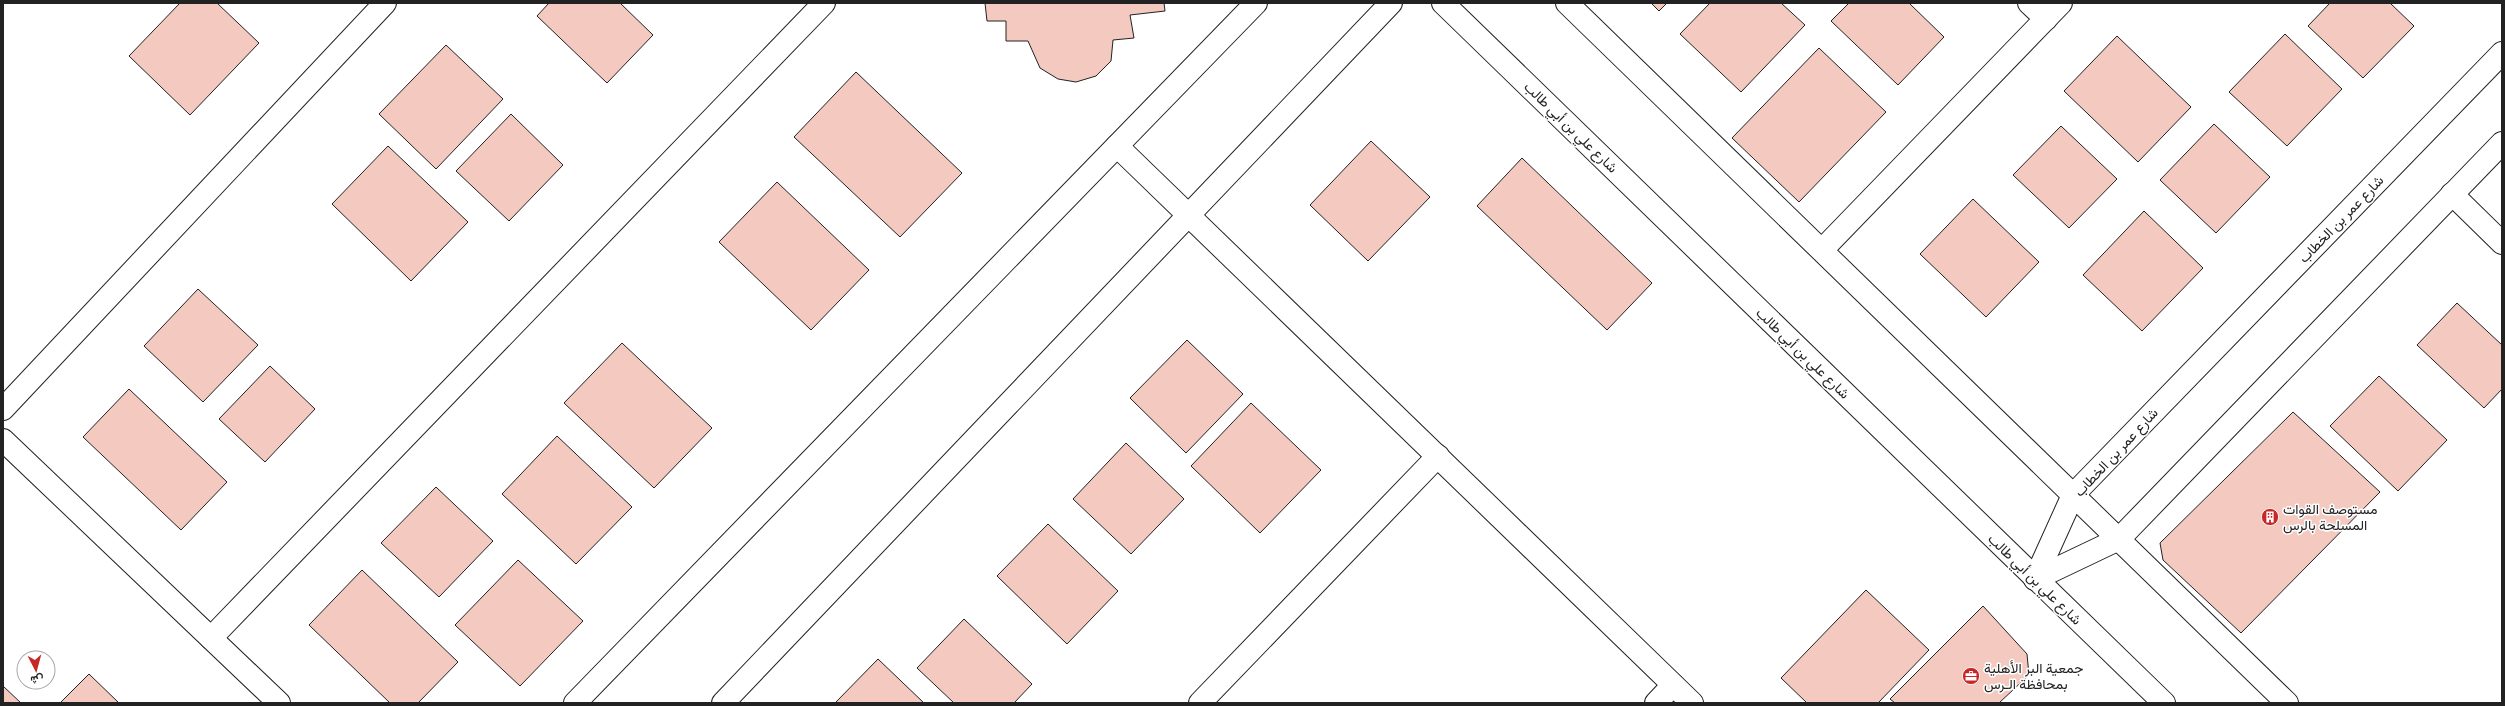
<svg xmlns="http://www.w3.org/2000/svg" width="2505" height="706" font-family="'Roboto Condensed',Vazirmatn,sans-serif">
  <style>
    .building { fill: #f3c9c0; stroke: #222 }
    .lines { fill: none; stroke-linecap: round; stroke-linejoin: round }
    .minor-casing { stroke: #222; stroke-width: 24 }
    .minor { stroke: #fff; stroke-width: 22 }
    .labels { text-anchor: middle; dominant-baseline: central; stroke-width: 3; stroke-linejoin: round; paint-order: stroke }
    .street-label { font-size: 14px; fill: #222; stroke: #fff }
    .poi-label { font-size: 14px; fill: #222; stroke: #fff; text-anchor: start }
  </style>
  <rect width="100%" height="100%" fill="#fff"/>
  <g class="building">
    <path d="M180,3H217L259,43L190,115L129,56Z"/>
    <path d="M549,3H620L653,35L607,83L537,16Z"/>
    <path d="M985,3H1164L1165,11L1130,15L1134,38L1113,40L1111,61L1096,76L1076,82L1058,79L1040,68L1028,41H1006V21H987Z"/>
    <path d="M1651,3H1667L1659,11Z"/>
    <path d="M1710,3H1781L1805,25L1741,92L1680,34Z"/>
    <path d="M1849,3H1909L1944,37L1898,85L1831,21Z"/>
    <path d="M2330,3H2390L2414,26L2363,78L2308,26Z"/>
    <path d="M2285,34L2342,89L2287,146L2229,92Z"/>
    <path d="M2117,36L2191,107L2138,162L2064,91Z"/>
    <path d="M446,45L503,99L436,169L379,114Z"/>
    <path d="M1819,48L1886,112L1799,202L1732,138Z"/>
    <path d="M856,72L962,173L900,237L794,137Z"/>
    <path d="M511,114L563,165L509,221L456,171Z"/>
    <path d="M2214,124L2270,177L2216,233L2160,180Z"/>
    <path d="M2061,126L2117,179L2069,228L2013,175Z"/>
    <path d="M1371,141L1430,197L1368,261L1310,205Z"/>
    <path d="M388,146L468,222L411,281L332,204Z"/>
    <path d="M1522,158L1652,283L1607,330L1477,206Z"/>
    <path d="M777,182L869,270L811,330L719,242Z"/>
    <path d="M1973,199L2039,262L1986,317L1920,254Z"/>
    <path d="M2144,211L2203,268L2142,331L2083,275Z"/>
    <path d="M198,289L258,345L203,402L144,346Z"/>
    <path d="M2457,303L2502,345V389L2484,408L2417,345Z"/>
    <path d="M1187,340L1243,394L1186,453L1130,398Z"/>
    <path d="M622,343L712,428L654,488L564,403Z"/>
    <path d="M270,366L315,409L265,462L219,419Z"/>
    <path d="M2379,376L2447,440L2398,491L2330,426Z"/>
    <path d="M129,389L227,482L181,530L83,437Z"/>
    <path d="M1251,403L1321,470L1260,533L1191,466Z"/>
    <path d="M2293,412L2380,492L2241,633L2163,560L2160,543Z"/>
    <path d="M557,436L632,507L576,564L502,494Z"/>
    <path d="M1126,443L1184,499L1131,554L1073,499Z"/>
    <path d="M436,487L493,541L439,597L381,543Z"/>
    <path d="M1048,524L1118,591L1067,644L997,576Z"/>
    <path d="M518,560L583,621L520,686L455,625Z"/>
    <path d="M362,570L458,662L418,703H390L309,625Z"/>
    <path d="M1866,590L1929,650L1878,703H1807L1781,678Z"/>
    <path d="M1983,606L2027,654L2029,675L1999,703H1895L1890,699Z"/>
    <path d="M964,619L1032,684L1014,703H954L917,668Z"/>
    <path d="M878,659L924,703H835Z"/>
    <path d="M89,674L119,703H60Z"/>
    <path d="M3,686L21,703H3Z"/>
  </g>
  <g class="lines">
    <defs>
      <g id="minor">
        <path d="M1443,3L2164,703"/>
        <path d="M1567,3L2287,703"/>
        <path d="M2029,3L2046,19"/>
        <path d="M1117,146L1692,703"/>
        <path d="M2452,194L2502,243"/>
        <path d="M1822,250L2061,3"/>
        <path d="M3,409L385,3"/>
        <path d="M3,440L279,703"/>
        <path d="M2035,579L2073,495L2502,53"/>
        <path d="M2035,579L2119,539L2502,143"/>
        <path d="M211,638L824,3"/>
        <path d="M575,703L1256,3"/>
        <path d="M723,703L1391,3"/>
        <path d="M1200,703L1438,456"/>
        <path d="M1656,703L1673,685"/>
      </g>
    </defs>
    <use href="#minor" class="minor-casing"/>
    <use href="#minor" class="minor"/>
  </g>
  <defs>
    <symbol id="building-disc" viewBox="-11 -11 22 22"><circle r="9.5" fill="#c62828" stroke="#fff"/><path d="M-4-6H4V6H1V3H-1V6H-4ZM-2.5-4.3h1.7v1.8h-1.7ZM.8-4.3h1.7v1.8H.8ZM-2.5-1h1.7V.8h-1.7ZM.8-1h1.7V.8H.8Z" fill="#fff"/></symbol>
    <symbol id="office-disc" viewBox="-11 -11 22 22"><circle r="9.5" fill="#c62828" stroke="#fff"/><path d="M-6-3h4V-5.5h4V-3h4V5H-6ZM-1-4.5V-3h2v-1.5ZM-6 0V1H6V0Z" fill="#fff"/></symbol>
  </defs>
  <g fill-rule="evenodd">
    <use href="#building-disc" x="2260" y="507" width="20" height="20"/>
    <use href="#office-disc" x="1961" y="666" width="20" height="20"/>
  </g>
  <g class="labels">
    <g class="street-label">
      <text transform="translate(1571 127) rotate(44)">شارع علي بن أبي طالب</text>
      <text transform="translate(2341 219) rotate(-46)">شارع عمر بن الخطاب</text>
      <text transform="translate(1803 353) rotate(44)">شارع علي بن أبي طالب</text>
      <text transform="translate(2116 452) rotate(-47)">شارع عمر بن الخطاب</text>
      <text transform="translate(2035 579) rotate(44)">شارع علي بن أبي طالب</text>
    </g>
    <g class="poi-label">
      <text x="2283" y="509">مستوصف القوات<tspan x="2283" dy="16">المسلحة بالرس</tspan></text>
      <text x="1984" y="668">جمعية البر الأهلية<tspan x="1984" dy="16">بمحافظة الـرس</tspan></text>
    </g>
  </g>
  <rect width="2505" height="706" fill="none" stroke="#222222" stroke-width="8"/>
  <g transform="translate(36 670) rotate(174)"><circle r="19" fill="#ffffff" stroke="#a7a7a7"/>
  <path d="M0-3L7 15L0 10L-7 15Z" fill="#c62828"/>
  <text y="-6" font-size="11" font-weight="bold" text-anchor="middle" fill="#222222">ش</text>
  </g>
</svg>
